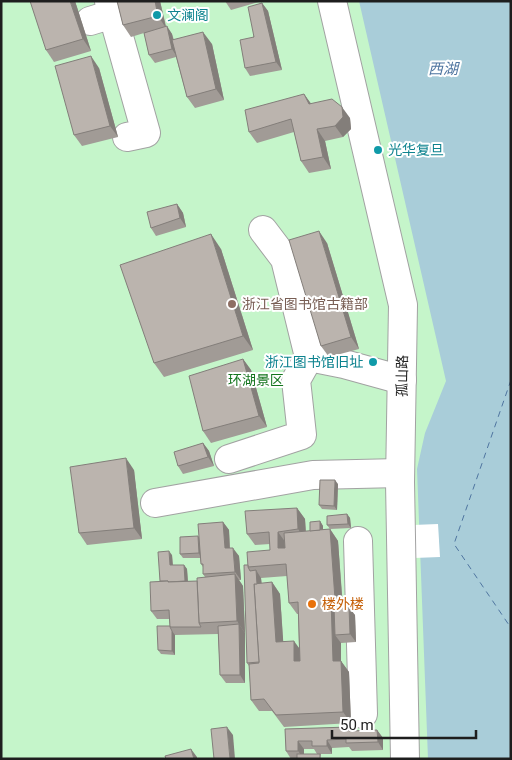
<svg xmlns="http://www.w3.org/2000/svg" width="512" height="760" font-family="Roboto,'Noto Sans SC',sans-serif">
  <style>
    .park { fill: #c5f5ca }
    .water { fill: #a9cdd9 }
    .pier { fill: #fff }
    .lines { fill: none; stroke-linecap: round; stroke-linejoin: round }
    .ferry { stroke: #4f75a0; stroke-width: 1; stroke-dasharray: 6 5; stroke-linecap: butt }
    .minor-casing { stroke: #a2a2a2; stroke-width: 30 }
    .minor { stroke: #fff; stroke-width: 28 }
    .wall { fill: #a19b96; fill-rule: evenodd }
    .shaded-wall { fill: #837e7a }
    .building { fill: #bbb4ae; stroke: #837e7a }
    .culture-dot { fill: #0f9aa8; stroke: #fff; stroke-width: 2 }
    .education-dot { fill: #8d6e63; stroke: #fff; stroke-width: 2 }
    .food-dot { fill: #e8710a; stroke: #fff; stroke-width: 2 }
    .labels { text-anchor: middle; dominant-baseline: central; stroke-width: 4; stroke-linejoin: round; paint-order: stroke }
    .culture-label { font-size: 14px; fill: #0d838f; stroke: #fff; text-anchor: start }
    .education-label { font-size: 14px; fill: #785e54; stroke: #fff; text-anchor: start }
    .street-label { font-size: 14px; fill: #1e1e1e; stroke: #fff }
    .park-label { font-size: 14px; fill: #14751e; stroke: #fff }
    .food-label { font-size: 14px; fill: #c56008; stroke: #fff; text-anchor: start }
    .water-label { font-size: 15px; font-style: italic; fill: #4f75a0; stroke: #fff }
  </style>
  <rect width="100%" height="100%" fill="#efece5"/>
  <rect class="park" x="1" y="1" width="510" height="758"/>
  <path class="water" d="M359,1H511V759H428L417,469L425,433L446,381Z"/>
  <path class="pier" d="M438,524L440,557L414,558L413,525Z"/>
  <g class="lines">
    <path class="ferry" d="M511,380L454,544L511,628"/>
    <defs>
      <g id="minor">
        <path d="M109,1L146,133L127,137"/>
        <path d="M332,1L403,305L400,482L405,759"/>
        <path d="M90,21L113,14"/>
        <path d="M309,357L344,364L402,380"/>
        <path d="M229,459L302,435L296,380L309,357L285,259L263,230"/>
        <path d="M155,503L313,475L400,473"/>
        <path d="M358,541L363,714"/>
      </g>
    </defs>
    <use href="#minor" class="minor-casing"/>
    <use href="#minor" class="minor"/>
  </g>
  <g class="wall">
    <path d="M75,1L91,51L54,62L46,50Z"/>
    <path d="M117,1H160L166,26L172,34L174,40L212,44L224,100L195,108L187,97L176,57L155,63L149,55L144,33L131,37L123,25Z"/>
    <path d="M225,1H262L231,10Z"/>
    <path d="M262,3L268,11L282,70L250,76L245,68Z"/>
    <path d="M99,68L118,137L82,146L74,135Z"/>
    <path d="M304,94L311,104L350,118L351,129L343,137L325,141L331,169L309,173L301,161L294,132L257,143L249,132Z"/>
    <path d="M177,204L183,213L186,227L156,236L151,228Z"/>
    <path d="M327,243L359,349L329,357L321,346Z"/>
    <path d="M221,249L253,350L164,377L154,363Z"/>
    <path d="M243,359L251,370L267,427L211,443L203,431Z"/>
    <path d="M203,443L209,451L214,466L183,474L178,466Z"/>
    <path d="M134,470L142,539L87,545L79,533Z"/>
    <path d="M338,484L337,510L322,509L319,505Z"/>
    <path d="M297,508L305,519L306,531H310L320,521L323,526V530L330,529L338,541L343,607L355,615L356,642L341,643V661L349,672L351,723L284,727L272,711H259L251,700L249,666L247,663L248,565L270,550V544L255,545L247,534ZM287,576L289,603L297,614H298L299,648L283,641L280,594L272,582L262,584L261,578Z"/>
    <path d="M347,514L350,518L351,528L330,529L327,525Z"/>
    <path d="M223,522L229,530L230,548L239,556L241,580H239L243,586L245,633V683H226L220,675L218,634L175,635V655L161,654L158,650L170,626L169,619H157L151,611L160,581L172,555L173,565H184L187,569L188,581H197L205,577L203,574V567L201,564L200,558H183L180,554L199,537Z"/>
    <path d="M349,727L352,731L377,730L383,738V750L352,751L349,747L332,748V754H321L320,759H291L286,751L285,729ZM304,749H314L317,754H304Z"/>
  </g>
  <g class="shaded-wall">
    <path d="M70,1H75L91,51L83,39Z"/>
    <path d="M155,1H160L166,28L158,16Z"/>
    <path d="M262,3L268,11L282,70L276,62Z"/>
    <path d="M167,26L172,34L177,57L172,49Z"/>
    <path d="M203,32L212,44L224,100L216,89Z"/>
    <path d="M91,56L99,68L118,137L110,126Z"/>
    <path d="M304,94L312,105L309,104Z"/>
    <path d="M342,107L350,118L351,129L343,137L335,126Z"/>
    <path d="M317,129L325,141L331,169L323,157Z"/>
    <path d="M177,204L183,213L186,227L180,218Z"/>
    <path d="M319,231L327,243L359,349L351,337Z"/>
    <path d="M211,234L221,249L253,350L243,336Z"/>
    <path d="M243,359L251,370L267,427L259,416Z"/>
    <path d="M203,443L209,451L214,466L208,457Z"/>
    <path d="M126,458L134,470L142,539L134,528Z"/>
    <path d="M335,480L338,484L337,510L334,506Z"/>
    <path d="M297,508L305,519L306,541L298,529Z"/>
    <path d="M347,514L350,518L351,528L348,524Z"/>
    <path d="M320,521L323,526V538L320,534Z"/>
    <path d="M223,522L229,530L230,556L225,548Z"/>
    <path d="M330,529L338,541L343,611L335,599Z"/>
    <path d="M278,532L286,543L287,560L278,548Z"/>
    <path d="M198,536L201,540V558L199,553Z"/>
    <path d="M233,548L239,556L241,580L235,572Z"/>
    <path d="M169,551L172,555L173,570L170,565Z"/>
    <path d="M184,565L187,569L188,585L185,581Z"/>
    <path d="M256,570L261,578L267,670L261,662Z"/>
    <path d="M235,574L243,586L245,633L237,621Z"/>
    <path d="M272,582L280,594L284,653L276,642Z"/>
    <path d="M331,600L340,611L335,635L341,643V661L349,672L351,723L343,712L333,661Z"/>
    <path d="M349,607L355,615L356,642L350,634Z"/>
    <path d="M239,624L245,633V683L240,675Z"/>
    <path d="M172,631L175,635V655L172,651Z"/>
    <path d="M294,641L302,652L303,673L294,661Z"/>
    <path d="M227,727L233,735L235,759H230Z"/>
    <path d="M377,730L383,738V750L378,742Z"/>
    <path d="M327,740L332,748V754L327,746Z"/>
    <path d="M298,741L304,749V759L298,751Z"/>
    <path d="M191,749L197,757V759H194Z"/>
  </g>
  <g class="building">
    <path d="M30,1H70L83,39L46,50Z"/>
    <path d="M117,1H155L158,16L123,25Z"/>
    <path d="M262,3L276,62L245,68L240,40L254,37L248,7Z"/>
    <path d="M167,26L172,49L149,55L144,33Z"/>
    <path d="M203,32L216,89L187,97L172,40Z"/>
    <path d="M91,56L110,126L74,135L55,66Z"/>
    <path d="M304,94L309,104L332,99L342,107L343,117L335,126L317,129L323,157L301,161L291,119L249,132L245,110Z"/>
    <path d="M177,204L180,218L151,228L147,212Z"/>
    <path d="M319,231L351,337L321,346L289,240Z"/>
    <path d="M211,234L243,336L154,363L120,265Z"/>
    <path d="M243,359L259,416L203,431L189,376Z"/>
    <path d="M203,443L208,457L178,466L174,452Z"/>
    <path d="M126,458L134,528L79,533L70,467Z"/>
    <path d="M320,480H335L334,506L319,505Z"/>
    <path d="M297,508L298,529L278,532V548H285L284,533L330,529L335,599L331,600L333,661H341L343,712L276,715L264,699L251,700L249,664L259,663L254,584L272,582L276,642L294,641V661H300L298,602L289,603L286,564L248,567L247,552L270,550L269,532L247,534L245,511Z"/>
    <path d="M347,514L348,524L327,525V516Z"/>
    <path d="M320,521V530L310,531V522Z"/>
    <path d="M223,522L225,548H233L235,572L203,574V564H201L198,524Z"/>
    <path d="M198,536L199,553L180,554V537Z"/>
    <path d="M169,551L170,565H184L185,581L169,582L168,581H160L158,552Z"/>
    <path d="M244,565H248V567L250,571L256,570L257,584H254L259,662L247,663Z"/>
    <path d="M235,574L237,621L199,623L197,578Z"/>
    <path d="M168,581V582L197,581L199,623L201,627H170L169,610L151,611L150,582Z"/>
    <path d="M334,607H349L350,634L335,635Z"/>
    <path d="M239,624L240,675H220L218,626Z"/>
    <path d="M157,626H170V627L172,631V651L158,650Z"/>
    <path d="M227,727L230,759H214L211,729Z"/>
    <path d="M349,727V731L377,730L378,742L346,743V739L327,740V746H312V741H298V751H286L285,729Z"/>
    <path d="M191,749L194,759H166L165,756Z"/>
    <rect x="297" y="754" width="23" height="5"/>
  </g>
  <g class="culture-dot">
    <circle cx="157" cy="15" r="5"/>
    <circle cx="378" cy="150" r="5"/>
    <circle cx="373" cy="362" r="5"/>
  </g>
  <circle class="education-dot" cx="232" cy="304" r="5"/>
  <circle class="food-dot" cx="312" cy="604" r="5"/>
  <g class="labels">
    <g class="culture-label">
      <text x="167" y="15">文澜阁</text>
      <text x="388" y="150">光华复旦</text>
      <text x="363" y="362" text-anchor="end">浙江图书馆旧址</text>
    </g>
    <g class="education-label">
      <text x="242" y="304">浙江省图书馆古籍部</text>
    </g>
    <g class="street-label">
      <text transform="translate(402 376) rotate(-89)">孤山路</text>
    </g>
    <g class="park-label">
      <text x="256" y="380">环湖景区</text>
    </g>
    <g class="food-label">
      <text x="322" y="604">楼外楼</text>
    </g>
    <g class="water-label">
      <text x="443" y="69">西湖</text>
    </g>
  </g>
  <rect width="512" height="760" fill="none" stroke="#1e1e1e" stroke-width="5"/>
  <path d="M332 730v8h144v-8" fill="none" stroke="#1e1e1e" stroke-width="2.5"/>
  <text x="340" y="730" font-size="15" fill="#1e1e1e" stroke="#ffffff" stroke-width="4" paint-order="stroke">50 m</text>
</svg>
